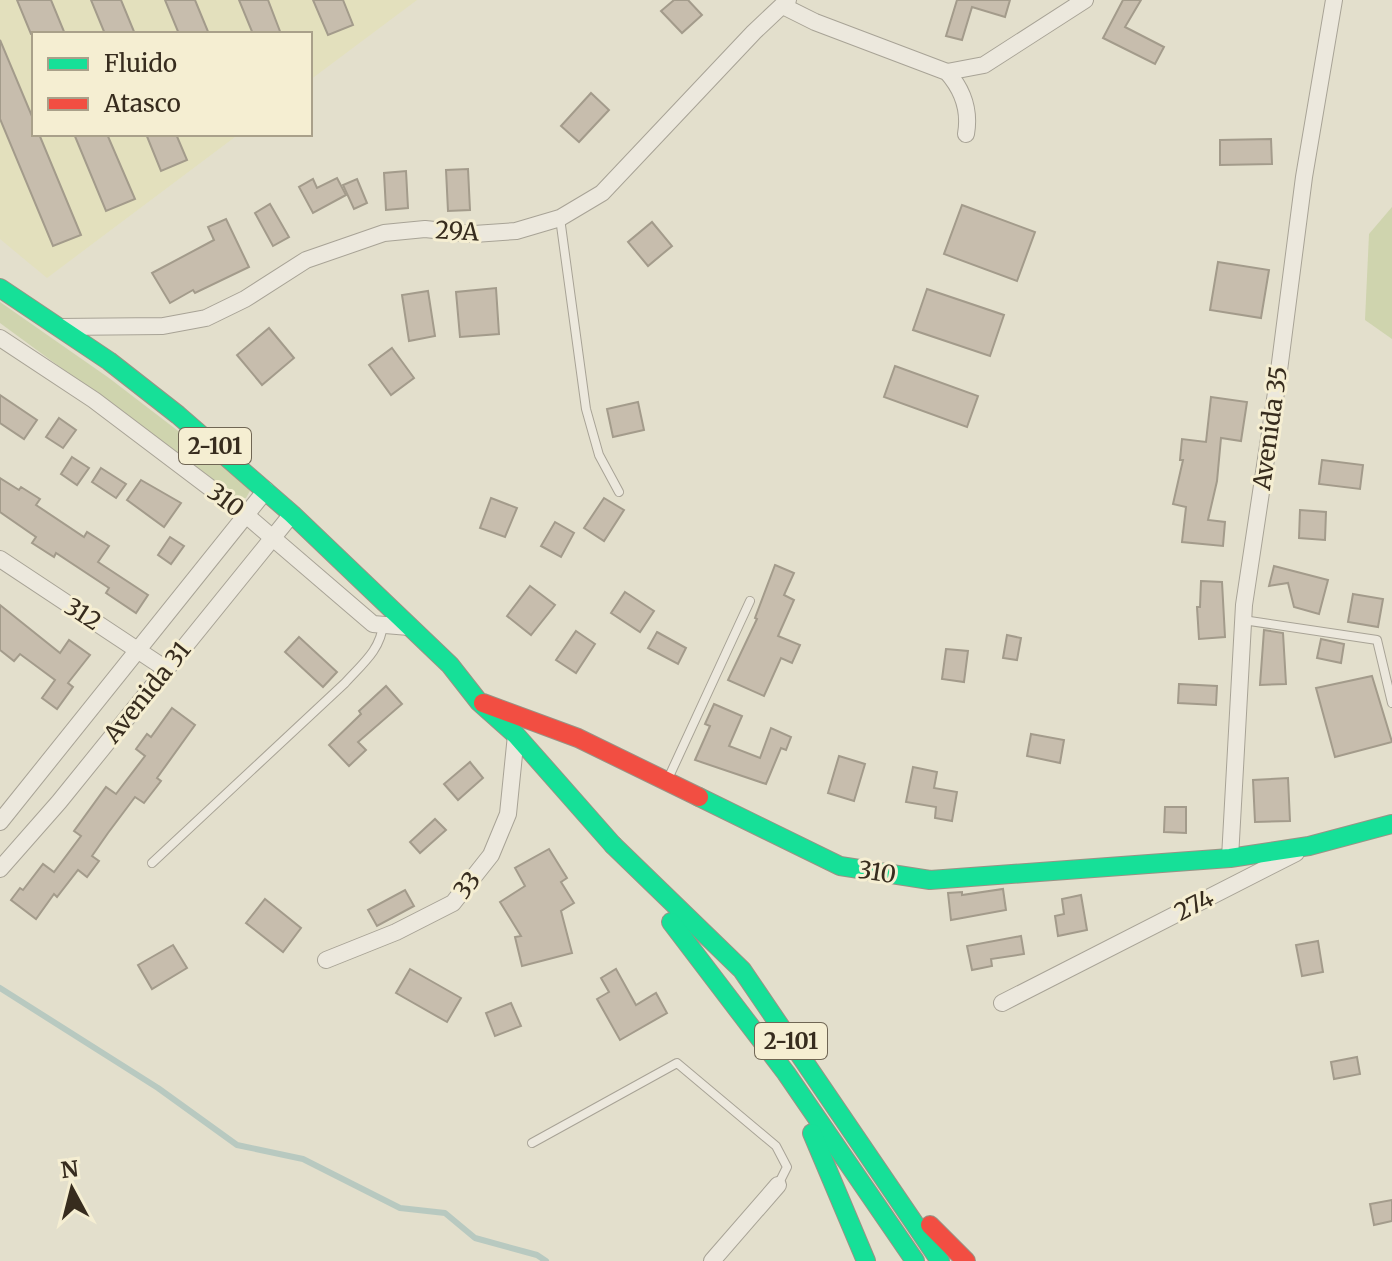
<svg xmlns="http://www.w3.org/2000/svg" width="1392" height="1261" font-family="Merriweather,serif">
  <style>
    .farmland { fill: #e3e0bd }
    .green { fill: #cfd4ae }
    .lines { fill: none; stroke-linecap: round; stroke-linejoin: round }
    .stream { stroke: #b8c9c0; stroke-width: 6 }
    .building { fill: #c7bdad; stroke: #a39b8b; stroke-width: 2 }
    .lane-casing { stroke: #a8a396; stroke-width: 10 }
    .street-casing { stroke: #a8a396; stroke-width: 18 }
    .fast-casing { stroke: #989385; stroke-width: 20 }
    .jam-casing { stroke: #989385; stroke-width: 20 }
    .lane { stroke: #ece8dd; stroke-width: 8 }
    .street { stroke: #ece8dd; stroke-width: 16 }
    .fast { stroke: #16e098; stroke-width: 18 }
    .jam { stroke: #f24e42; stroke-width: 18 }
    .labels { text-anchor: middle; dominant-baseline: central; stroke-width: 6; stroke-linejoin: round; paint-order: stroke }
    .shield { fill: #f5eed2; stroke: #706654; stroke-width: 2 }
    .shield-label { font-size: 22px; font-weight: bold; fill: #372c1e }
    .street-label { font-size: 24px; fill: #372c1e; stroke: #f5eed2 }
  </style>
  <rect width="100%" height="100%" fill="#e3dfcc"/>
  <path class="farmland" d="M0,0H417L310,80V34H34V134H239L47,278L0,239Z"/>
  <g class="green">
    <path d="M1392,207V339L1365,320L1369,234Z"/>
    <path d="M0,302L109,378L250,486L251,489L246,498L240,499L0,323Z"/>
  </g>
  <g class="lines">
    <path class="stream" d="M0,988L158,1088L237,1145L303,1159L400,1208L445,1213L475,1238L537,1255L546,1261"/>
  </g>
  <g class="building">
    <path d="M17,0H51L65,34H31Z"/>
    <path d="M91,0H121L135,34H105Z"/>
    <path d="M165,0H195L209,34H179Z"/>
    <path d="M239,0H268L281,34H253Z"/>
    <path d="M313,0H343L353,25L328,35Z"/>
    <path d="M674,0H688L702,15L682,33L661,11Z"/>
    <path d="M957,0H1010L1005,17L972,7L962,40L946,36Z"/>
    <path d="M1123,0H1141L1125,27L1164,47L1155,64L1103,38Z"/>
    <path d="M0,40L34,121V134H39L81,235L53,246L0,119Z"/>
    <path d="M591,93L609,110L579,142L561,126Z"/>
    <path d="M74,134H107L135,199L106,211Z"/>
    <path d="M146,134H176L187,160L161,171Z"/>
    <path d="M1271,139L1272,164L1220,165V140Z"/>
    <path d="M468,169L470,210L448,211L446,170Z"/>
    <path d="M406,171L408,208L386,210L384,173Z"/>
    <path d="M337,178L346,195L313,213L299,187L313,179L317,188Z"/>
    <path d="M357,179L367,203L354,209L343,185Z"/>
    <path d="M270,204L289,237L273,246L255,213Z"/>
    <path d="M962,205L1035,232L1017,281L944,254Z"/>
    <path d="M226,219L249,267L195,293L193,290L170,303L152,273L214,240L208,227Z"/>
    <path d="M652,222L672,246L648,266L628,242Z"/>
    <path d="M1218,262L1269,270L1261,318L1210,310Z"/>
    <path d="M496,288L499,334L460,337L456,292Z"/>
    <path d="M927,289L1004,315L990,356L913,330Z"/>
    <path d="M428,291L435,336L409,341L402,295Z"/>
    <path d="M269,328L294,358L262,385L237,355Z"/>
    <path d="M392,348L414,378L391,395L369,365Z"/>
    <path d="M895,366L978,396L967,427L884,397Z"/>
    <path d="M0,395L37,420L24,439L0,423Z"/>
    <path d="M1211,397L1247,402L1241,441L1221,438L1217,481L1208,520L1225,522L1223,546L1182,542L1186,507L1173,504L1183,460H1180L1182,439L1206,442Z"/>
    <path d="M638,402L644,430L613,437L607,409Z"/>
    <path d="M59,418L76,430L63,448L46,437Z"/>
    <path d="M72,457L89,468L77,485L61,474Z"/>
    <path d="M1322,460L1363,465L1360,489L1319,484Z"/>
    <path d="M101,468L126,484L116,498L92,482Z"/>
    <path d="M0,478L19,490L21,487L40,499L36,505L84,537L87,532L109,546L98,562L148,595L136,613L106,593L109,588L56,553L54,557L32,543L36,537L0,512Z"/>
    <path d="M141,480L181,503L164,527L127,500Z"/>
    <path d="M491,498L517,508L505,537L480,528Z"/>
    <path d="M604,498L624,510L604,541L584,528Z"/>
    <path d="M1300,510L1326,512L1325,540L1299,538Z"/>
    <path d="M555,522L574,533L561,557L541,546Z"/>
    <path d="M170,537L184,546L171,564L158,555Z"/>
    <path d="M775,565L794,573L784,595L794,600L778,636L800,645L792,663L781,658L764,696L728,680L757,619L755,618Z"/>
    <path d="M1274,566L1328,580L1319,614L1294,607L1288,583L1269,586Z"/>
    <path d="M1201,581L1222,582L1225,637L1199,639L1197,607H1200Z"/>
    <path d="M530,586L555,605L531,635L507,616Z"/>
    <path d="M625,592L654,611L640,632L611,613Z"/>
    <path d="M1353,594L1383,599L1378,627L1348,622Z"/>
    <path d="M0,605L60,653L69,640L90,655L68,683L73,687L57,709L42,698L55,680L20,654L14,661L0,650Z"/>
    <path d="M1264,630L1283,633L1286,684L1260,685Z"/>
    <path d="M576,631L595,644L576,673L556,660Z"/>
    <path d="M657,632L686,648L678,664L648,648Z"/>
    <path d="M1007,635L1021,638L1017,660L1003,658Z"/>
    <path d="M299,637L337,672L323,687L285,652Z"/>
    <path d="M1321,639L1344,644L1341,663L1317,658Z"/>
    <path d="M946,649L968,651L964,682L942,679Z"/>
    <path d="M1372,676L1392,742L1335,757L1316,688Z"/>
    <path d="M1179,684L1217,686L1216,705L1178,703Z"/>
    <path d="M386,686L402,704L358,742L366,750L349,766L329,745L361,714L359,711Z"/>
    <path d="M714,704L742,716L729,746L760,758L771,728L791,737L786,750L781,748L766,784L695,760L710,726L705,724Z"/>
    <path d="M172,708L195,725L157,778L161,781L144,803L135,797L108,833L92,856L99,861L87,877L78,870L57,897L54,894L36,919L11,900L20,888L23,890L43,864L54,872L81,836L74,831L106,787L116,794L145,756L136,749L147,734L151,737Z"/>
    <path d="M1031,734L1064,740L1060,763L1027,756Z"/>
    <path d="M839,756L865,764L854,801L828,793Z"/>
    <path d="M470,762L483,778L458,800L444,784Z"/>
    <path d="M913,767L937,772L934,788L957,792L952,821L935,818L936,807L906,802Z"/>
    <path d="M1288,778L1290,821L1255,822L1253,780Z"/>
    <path d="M1165,807H1186V833L1164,832Z"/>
    <path d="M435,819L446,830L420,853L410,842Z"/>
    <path d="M549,849L567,878L561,882L574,903L561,911L572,953L522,966L515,937L521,936L500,902L525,886L515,868Z"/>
    <path d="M1003,889L1006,910L951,920L948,893L962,892V895Z"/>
    <path d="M405,890L414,906L377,926L368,910Z"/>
    <path d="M1081,895L1087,930L1058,936L1055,916L1064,914L1062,899Z"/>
    <path d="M265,899L301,928L283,952L246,923Z"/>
    <path d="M1021,936L1024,954L991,959L992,966L972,970L967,946Z"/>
    <path d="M1318,941L1323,972L1302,976L1296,945Z"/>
    <path d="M173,945L187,968L152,989L138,965Z"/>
    <path d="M410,969L461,998L447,1022L396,993Z"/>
    <path d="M616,969L636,1005L656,993L667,1013L620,1040L597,999L609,992L601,978Z"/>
    <path d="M511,1003L521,1026L495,1036L486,1013Z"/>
    <path d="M1357,1057L1360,1074L1334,1079L1331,1062Z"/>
    <path d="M1392,1200V1221L1374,1225L1370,1204Z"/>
  </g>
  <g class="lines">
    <defs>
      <g id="lane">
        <path d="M560,218L586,409L599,455L619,492"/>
        <path d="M1243,620L1377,640L1392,703"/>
        <path d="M667,781L750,601"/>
        <path d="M152,863L345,683C361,665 381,650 383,624"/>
        <path d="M532,1143L677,1063L776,1146L787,1167L778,1185"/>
      </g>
      <g id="street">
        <path d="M783,6L815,22L947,72C963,90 970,111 966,134"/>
        <path d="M947,72L984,65L1085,0"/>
        <path d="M58,327L163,326L206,318L245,299L306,260L384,233L425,229L474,234L516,231L560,218L602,193L754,32L788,0"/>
        <path d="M0,338L94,400L246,515L373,624L409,627"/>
        <path d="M0,559L166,669"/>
        <path d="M0,822L266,490"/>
        <path d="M1230,858L1244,605L1277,386L1304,177L1334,0"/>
        <path d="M0,869L59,802L292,514"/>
        <path d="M326,960L396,932L453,903L491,855L508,814L516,735"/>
        <path d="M1002,1003L1296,853"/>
        <path d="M712,1261L778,1185"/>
      </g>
      <g id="fast">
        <path d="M0,288L109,361L178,415L292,514L450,665L479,702L516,735L613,845"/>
        <path d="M699,797L840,866L930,880L1230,858L1309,846L1392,824"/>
        <path d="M613,845L742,970L940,1261"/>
        <path d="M671,922L786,1073L915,1261"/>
        <path d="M812,1133L866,1261"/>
      </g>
      <g id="jam">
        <path d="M483,703L578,738L699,797"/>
        <path d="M930,1225L966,1261"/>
      </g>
    </defs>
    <use href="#lane" class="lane-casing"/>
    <use href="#street" class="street-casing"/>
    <use href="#fast" class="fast-casing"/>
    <use href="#jam" class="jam-casing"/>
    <use href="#lane" class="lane"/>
    <use href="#street" class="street"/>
    <use href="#fast" class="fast"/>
    <use href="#jam" class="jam"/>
  </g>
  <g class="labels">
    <g class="shield">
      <rect x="179" y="428" width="72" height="36" rx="6"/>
      <rect x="755" y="1023" width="72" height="36" rx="6"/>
    </g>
    <g class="shield-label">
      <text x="215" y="446">2-101</text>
      <text x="791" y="1041">2-101</text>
    </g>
    <g class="street-label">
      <text transform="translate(457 231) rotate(3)">29A</text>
      <text transform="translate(1270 428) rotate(-82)">Avenida 35</text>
      <text transform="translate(226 500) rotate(37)">310</text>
      <text transform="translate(83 614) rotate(33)">312</text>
      <text transform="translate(147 692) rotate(-51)">Avenida 31</text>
      <text transform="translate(877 872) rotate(9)">310</text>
      <text transform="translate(467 885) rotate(-51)">33</text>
      <text transform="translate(1194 905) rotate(-27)">274</text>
    </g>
  </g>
  <rect x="32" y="32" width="280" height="104" fill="#f5eed2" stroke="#a9a08a" stroke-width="2"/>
  <rect x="48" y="58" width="40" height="12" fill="#16e098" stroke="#a9a08a" stroke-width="2"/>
  <text x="104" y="72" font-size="24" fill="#372c1e">Fluido</text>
  <rect x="48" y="98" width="40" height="12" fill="#f24e42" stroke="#a9a08a" stroke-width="2"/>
  <text x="104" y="112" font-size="24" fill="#372c1e">Atasco</text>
  <g transform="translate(72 1189) rotate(353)" stroke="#f5eed2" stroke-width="6" paint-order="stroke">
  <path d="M0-6L14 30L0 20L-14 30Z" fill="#372c1e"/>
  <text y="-12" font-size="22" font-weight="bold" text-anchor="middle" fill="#372c1e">N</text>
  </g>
</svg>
